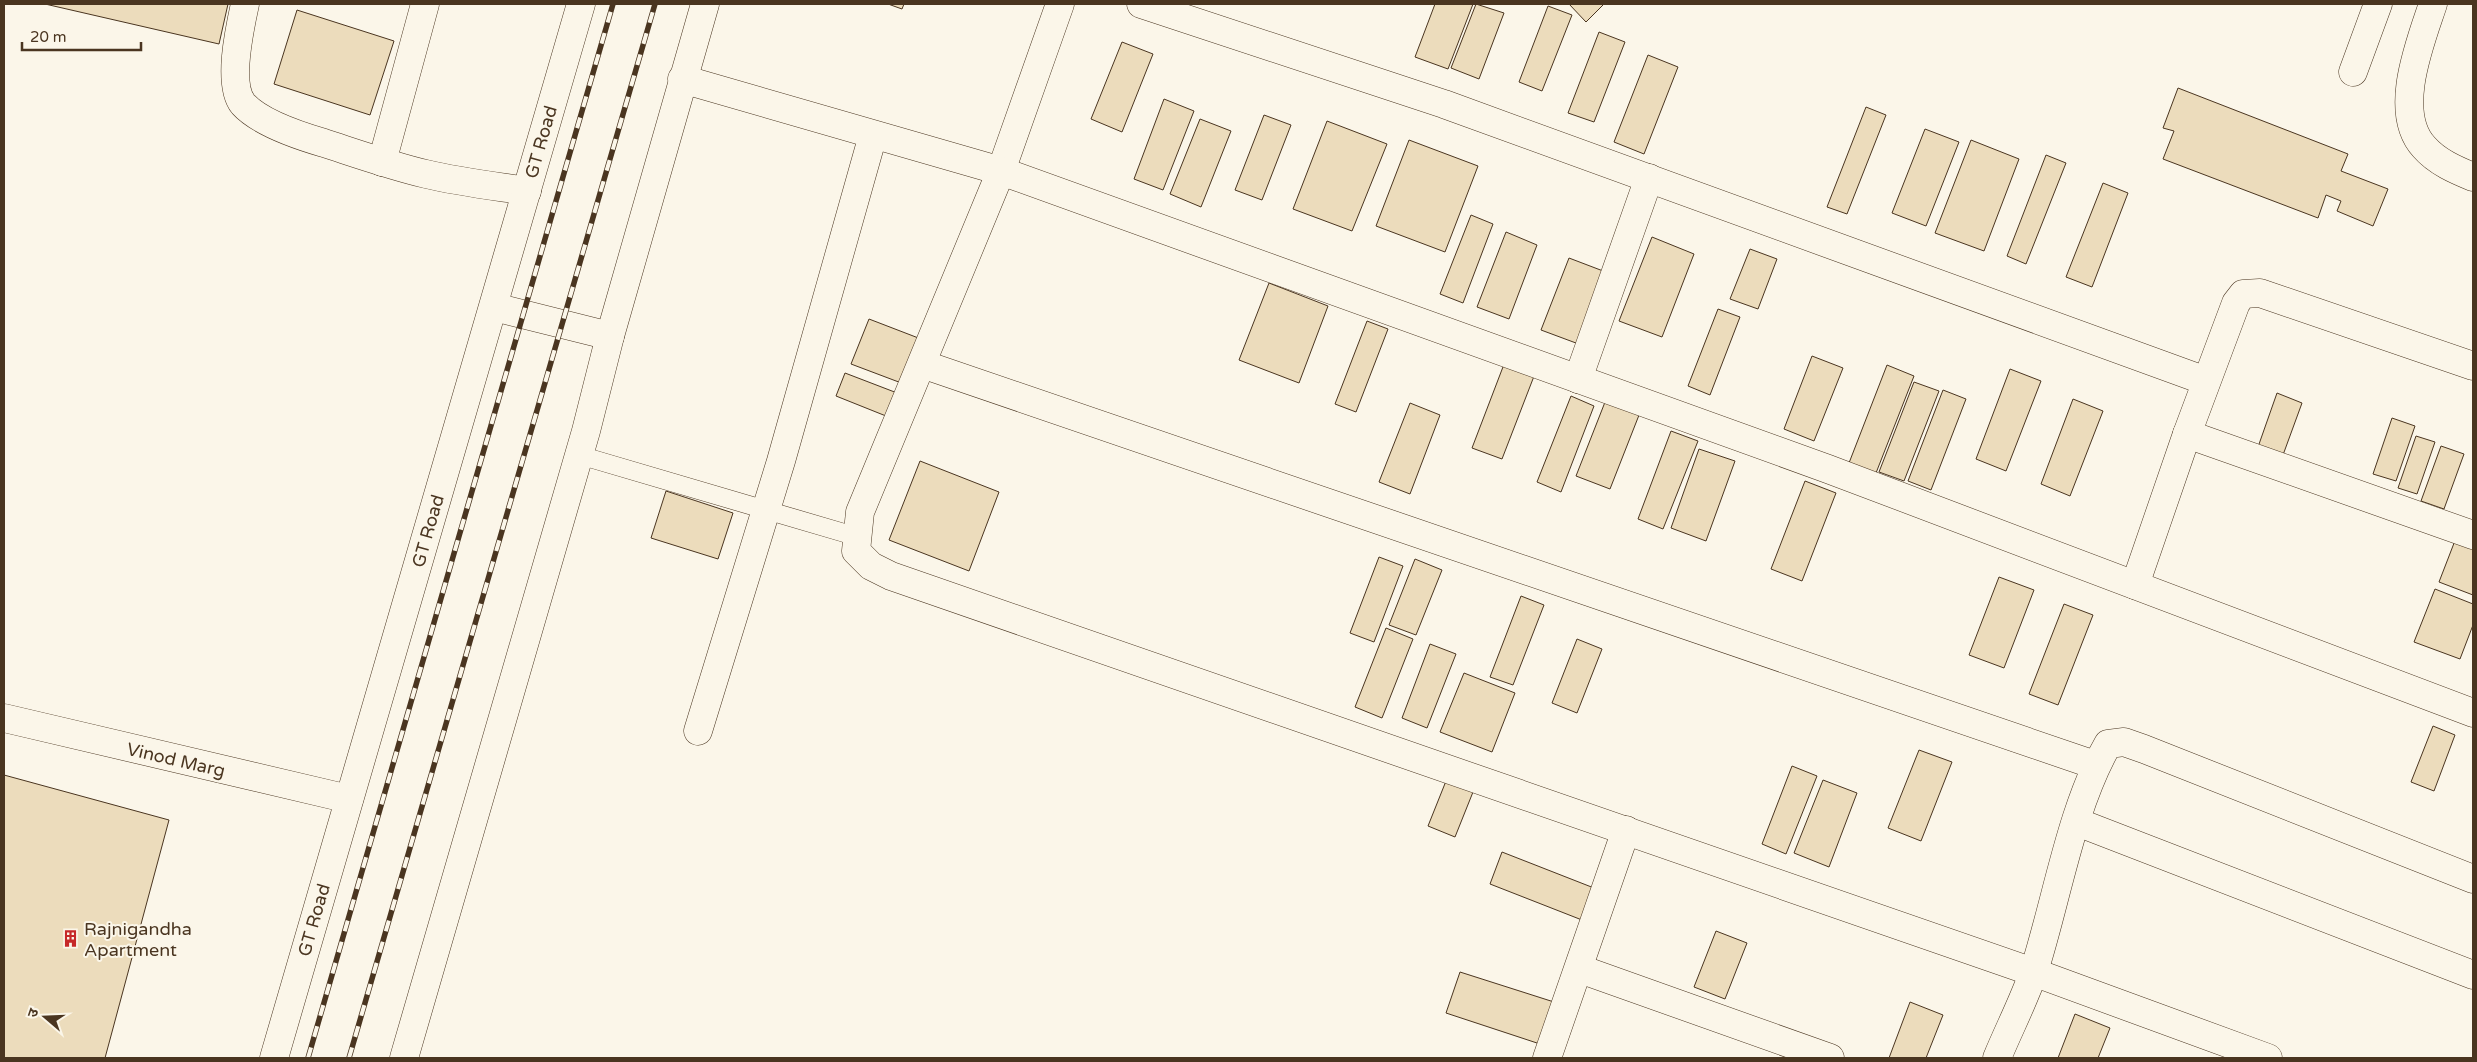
<svg xmlns="http://www.w3.org/2000/svg" width="2477" height="1062" font-family="'Varela Round','Noto Sans Devanagari',sans-serif">
  <style>
    .building { fill: #ecdcbc; stroke: #4a3520 }
    .lines { fill: none; stroke-linecap: round; stroke-linejoin: round }
    .service-casing { stroke: #4a3520; stroke-width: 19 }
    .minor-casing { stroke: #4a3520; stroke-width: 29 }
    .tertiary-casing { stroke: #4a3520; stroke-width: 29 }
    .trunk-casing { stroke: #4a3520; stroke-width: 29 }
    .service { stroke: #fbf6e9; stroke-width: 18 }
    .minor { stroke: #fbf6e9; stroke-width: 28 }
    .tertiary { stroke: #fbf6e9; stroke-width: 28 }
    .trunk { stroke: #fbf6e9; stroke-width: 28 }
    .rail-casing { stroke: #4a3520; stroke-width: 5.5 }
    .rail { stroke: #fbf6e9; stroke-width: 4; stroke-dasharray: 11; stroke-linecap: butt }
    .labels { text-anchor: middle; dominant-baseline: central; stroke-width: 4; stroke-linejoin: round; paint-order: stroke }
    .street-label { font-size: 18px; fill: #4a3520; stroke: #fbf6e9 }
    .poi-label { font-size: 18px; fill: #4a3520; stroke: #fbf6e9; text-anchor: start }
  </style>
  <rect width="100%" height="100%" fill="#fbf6e9"/>
  <g class="building">
    <path d="M45,4H228L219,44Z"/>
    <path d="M888,4H904L902,9Z"/>
    <path d="M1435,4H1473L1448,69L1415,57Z"/>
    <path d="M1476,4L1504,13L1479,79L1451,68Z"/>
    <path d="M1569,4H1604L1586,22Z"/>
    <path d="M1548,6L1572,15L1542,91L1519,82Z"/>
    <path d="M297,10L394,41L370,115L274,84Z"/>
    <path d="M1599,32L1625,42L1594,122L1568,113Z"/>
    <path d="M1122,42L1153,54L1122,132L1091,119Z"/>
    <path d="M1648,55L1678,67L1644,154L1614,142Z"/>
    <path d="M2178,88L2348,154L2341,171L2388,189L2373,226L2337,211L2341,201L2326,195L2318,218L2163,159L2174,131L2163,128Z"/>
    <path d="M1164,99L1194,111L1163,190L1134,179Z"/>
    <path d="M1866,107L1886,115L1847,214L1827,207Z"/>
    <path d="M1264,115L1291,125L1262,200L1235,190Z"/>
    <path d="M1200,119L1231,131L1201,207L1170,194Z"/>
    <path d="M1327,121L1387,144L1352,231L1293,209Z"/>
    <path d="M1925,129L1959,142L1926,226L1892,213Z"/>
    <path d="M1409,140L1478,166L1445,252L1376,226Z"/>
    <path d="M1971,140L2019,159L1984,251L1935,233Z"/>
    <path d="M2046,155L2066,163L2026,264L2007,256Z"/>
    <path d="M2103,183L2128,193L2092,287L2066,277Z"/>
    <path d="M1471,215L1493,224L1463,303L1440,294Z"/>
    <path d="M1506,232L1537,245L1509,319L1477,307Z"/>
    <path d="M1652,237L1694,254L1662,337L1619,321Z"/>
    <path d="M1750,249L1777,259L1758,309L1730,299Z"/>
    <path d="M1569,258L1611,274L1584,346L1541,330Z"/>
    <path d="M1269,283L1328,306L1299,383L1239,360Z"/>
    <path d="M1718,309L1740,317L1710,395L1688,386Z"/>
    <path d="M869,319L921,339L904,384L851,364Z"/>
    <path d="M1367,321L1388,329L1356,412L1335,404Z"/>
    <path d="M1812,356L1843,368L1814,441L1784,429Z"/>
    <path d="M1506,359L1536,371L1502,459L1472,448Z"/>
    <path d="M1887,365L1914,376L1876,473L1849,463Z"/>
    <path d="M2010,369L2041,381L2006,471L1976,459Z"/>
    <path d="M845,373L905,396L896,420L836,396Z"/>
    <path d="M1914,382L1939,391L1904,481L1879,472Z"/>
    <path d="M1943,390L1966,399L1931,490L1908,481Z"/>
    <path d="M2277,393L2302,403L2283,455L2258,447Z"/>
    <path d="M1571,396L1594,406L1561,492L1537,482Z"/>
    <path d="M1607,397L1641,410L1610,489L1576,476Z"/>
    <path d="M2073,399L2103,411L2070,496L2041,484Z"/>
    <path d="M1410,403L1440,415L1410,494L1379,482Z"/>
    <path d="M2392,418L2415,426L2396,481L2373,474Z"/>
    <path d="M1671,431L1698,441L1663,529L1638,519Z"/>
    <path d="M2416,436L2435,442L2417,494L2398,488Z"/>
    <path d="M2441,446L2464,454L2444,509L2421,501Z"/>
    <path d="M1699,449L1735,461L1706,541L1671,528Z"/>
    <path d="M920,461L999,492L969,571L889,540Z"/>
    <path d="M1805,481L1836,493L1802,581L1771,569Z"/>
    <path d="M666,491L733,513L718,559L651,538Z"/>
    <path d="M2456,538L2473,545V595L2439,582Z"/>
    <path d="M1379,557L1403,566L1374,642L1350,633Z"/>
    <path d="M1415,559L1442,570L1416,635L1389,625Z"/>
    <path d="M1999,577L2034,590L2004,668L1969,655Z"/>
    <path d="M2435,589L2473,604V625L2460,659L2414,642Z"/>
    <path d="M1521,596L1544,605L1513,685L1490,677Z"/>
    <path d="M2064,604L2093,615L2058,705L2029,694Z"/>
    <path d="M1386,628L1413,639L1382,718L1355,707Z"/>
    <path d="M1577,639L1602,649L1577,713L1552,703Z"/>
    <path d="M1430,644L1456,654L1427,728L1402,718Z"/>
    <path d="M1464,673L1515,693L1492,752L1440,732Z"/>
    <path d="M2433,726L2455,735L2434,791L2411,782Z"/>
    <path d="M1919,750L1952,762L1921,841L1888,828Z"/>
    <path d="M1792,766L1817,776L1786,854L1762,844Z"/>
    <path d="M4,775L169,820L105,1058H4Z"/>
    <path d="M1823,780L1857,793L1829,867L1794,853Z"/>
    <path d="M1446,781L1473,792L1455,837L1428,826Z"/>
    <path d="M1502,852L1594,888L1582,920L1490,884Z"/>
    <path d="M1716,931L1747,943L1725,999L1694,987Z"/>
    <path d="M1460,972L1554,1002L1540,1044L1446,1013Z"/>
    <path d="M1910,1002L1943,1015L1926,1058H1889Z"/>
    <path d="M2075,1014L2110,1028L2098,1058H2058Z"/>
  </g>
  <g class="lines">
    <defs>
      <path id="service" d="M579,455L858,537"/>
      <g id="minor">
        <path d="M245,4C240,27 227,84 243,104C260,123 300,136 324,143C358,154 392,166 426,174C459,182 494,186 527,191"/>
        <path d="M1060,4L1001,171L860,512L856,551L871,566L891,576L2033,972L2268,1058"/>
        <path d="M1141,4L1444,104L2206,381"/>
        <path d="M2433,4C2420,43 2392,112 2424,147C2437,162 2456,170 2473,177"/>
        <path d="M2353,72L2378,4"/>
        <path d="M682,79L1001,171L1828,469L2473,713"/>
        <path d="M382,162L425,4"/>
        <path d="M922,364L2095,765"/>
        <path d="M1578,379L1649,178"/>
        <path d="M2187,434L2473,535"/>
        <path d="M2135,585L2187,434L2236,303L2243,294L2260,293L2473,366"/>
        <path d="M698,731L781,461L873,135"/>
        <path d="M2077,822L2473,975"/>
        <path d="M1580,969L1830,1058"/>
        <path d="M1547,1058L1626,830"/>
        <path d="M1997,1058C2009,1029 2024,1000 2034,971C2057,899 2071,808 2108,744L2124,742L2144,749L2473,879"/>
      </g>
      <path id="tertiary" d="M4,718L349,799"/>
      <g id="trunk">
        <path d="M494,307L610,336"/>
        <path d="M274,1058L581,4"/>
        <path d="M404,1058L586,431L610,336L705,4"/>
      </g>
    </defs>
    <use href="#service" class="service-casing"/>
    <use href="#minor" class="minor-casing"/>
    <use href="#tertiary" class="tertiary-casing"/>
    <use href="#trunk" class="trunk-casing"/>
    <use href="#service" class="service"/>
    <use href="#minor" class="minor"/>
    <use href="#tertiary" class="tertiary"/>
    <use href="#trunk" class="trunk"/>
    <defs>
      <g id="rail">
        <path d="M308,1058L613,4"/>
        <path d="M349,1058L655,4"/>
      </g>
    </defs>
    <use href="#rail" class="rail-casing"/>
    <use href="#rail" class="rail"/>
  </g>
  <defs>
    <symbol id="building-bare" viewBox="-9 -9 18 18"><path d="M-4-6H4V6H1V3H-1V6H-4ZM-2.5-4.3h1.7v1.8h-1.7ZM.8-4.3h1.7v1.8H.8ZM-2.5-1h1.7V.8h-1.7ZM.8-1h1.7V.8H.8Z" fill="#c62828" stroke="#fbf6e9" stroke-width="2.5" paint-order="stroke"/></symbol>
  </defs>
  <g fill-rule="evenodd">
    <use href="#building-bare" x="58" y="926" width="25" height="25"/>
  </g>
  <g class="labels">
    <g class="street-label">
      <text transform="translate(541 142) rotate(-74)">GT Road</text>
      <text transform="translate(428 531) rotate(-74)">GT Road</text>
      <text transform="translate(176 760) rotate(13)">Vinod Marg</text>
      <text transform="translate(314 920) rotate(-74)">GT Road</text>
    </g>
    <g class="poi-label">
      <text x="84" y="929">Rajnigandha<tspan x="84" dy="21">Apartment</tspan></text>
    </g>
  </g>
  <rect width="2477" height="1062" fill="none" stroke="#4a3520" stroke-width="10"/>
  <g transform="translate(45 1017) rotate(289)" stroke="#fbf6e9" stroke-width="4" paint-order="stroke">
  <path d="M0-4L9 19L0 12L-9 19Z" fill="#4a3520"/>
  <text y="-8" font-size="14" font-weight="bold" text-anchor="middle" fill="#4a3520">उ</text>
  </g>
  <path d="M22 42v8h119v-8" fill="none" stroke="#4a3520" stroke-width="2.5"/>
  <text x="30" y="42" font-size="15" fill="#4a3520" stroke="#fbf6e9" stroke-width="4" paint-order="stroke">20 m</text>
</svg>
